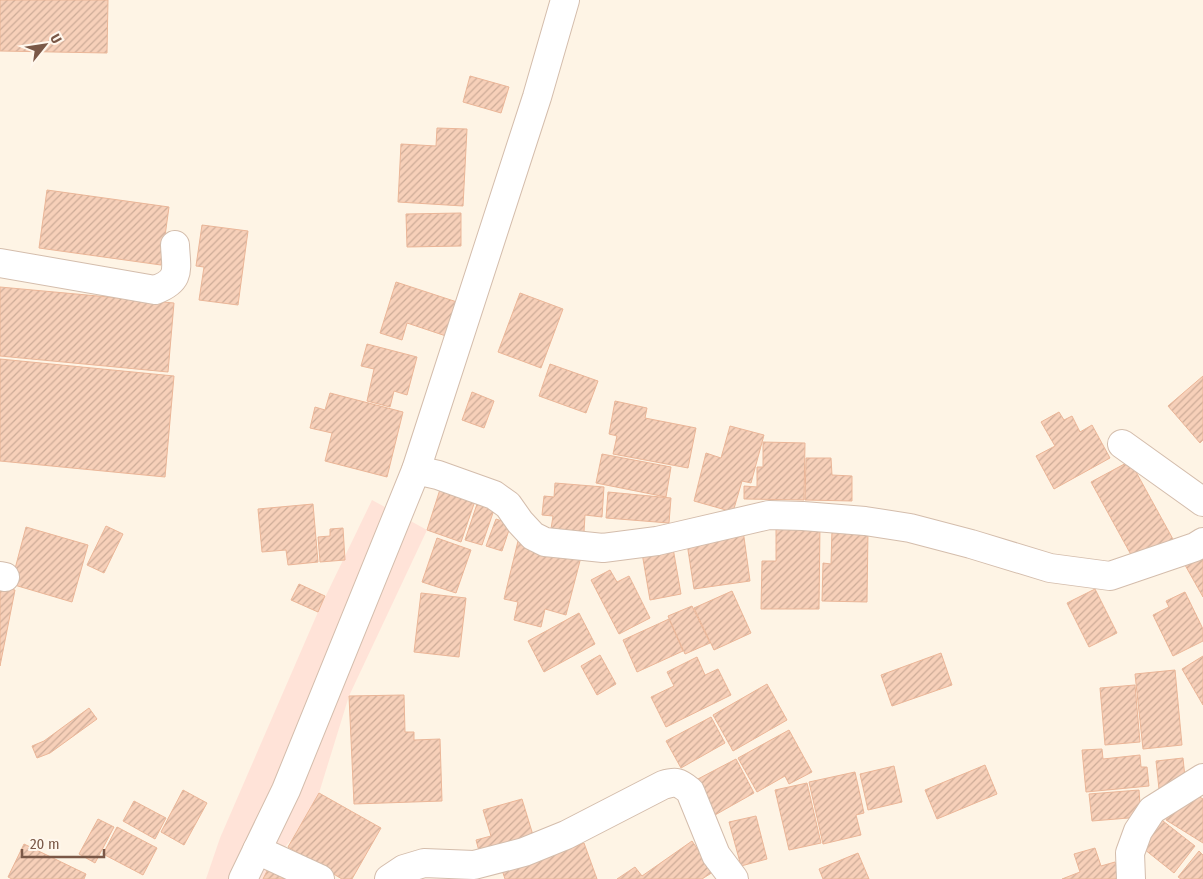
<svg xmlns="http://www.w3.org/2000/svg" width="1203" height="879" font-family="'Fira Sans Condensed',sans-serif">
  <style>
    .commercial { fill: #ffe3d8 }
    .building { fill: url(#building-hatch); stroke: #ebb698 }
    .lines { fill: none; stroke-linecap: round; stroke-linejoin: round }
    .minor-casing { stroke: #d4bdac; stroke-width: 30 }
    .minor { stroke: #fff; stroke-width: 28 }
  </style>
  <defs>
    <pattern id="building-hatch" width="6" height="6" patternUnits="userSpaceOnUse" patternTransform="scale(1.25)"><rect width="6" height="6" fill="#f7d0b9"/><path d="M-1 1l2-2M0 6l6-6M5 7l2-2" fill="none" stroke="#cdac98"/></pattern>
  </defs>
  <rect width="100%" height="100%" fill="#fef4e5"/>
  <path class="commercial" d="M372,500L427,530L349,696L319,793L292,839L271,863L263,879H206L220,838L318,612Z"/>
  <g class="building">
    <path d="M0,0H108L107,53L0,51Z"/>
    <path d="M470,76L509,87L501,113L463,102Z"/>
    <path d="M437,128L467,129L463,206L398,202L401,144L436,146Z"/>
    <path d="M47,190L169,207L161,265L39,248Z"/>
    <path d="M461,213V246L407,247L406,214Z"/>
    <path d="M202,225L248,231L238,305L199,300L204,267L196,266Z"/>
    <path d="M396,282L457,302L446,336L407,323L402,340L380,333Z"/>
    <path d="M0,287L174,303L168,372L0,356Z"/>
    <path d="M520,293L563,309L541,368L498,352Z"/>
    <path d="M367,344L417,357L407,395L394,391L390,407L367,401L374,369L361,366Z"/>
    <path d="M0,359L174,376L165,477L0,461Z"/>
    <path d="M550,364L598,381L586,413L539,396Z"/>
    <path d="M1203,376V440L1200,443L1168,406Z"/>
    <path d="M472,392L494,401L484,428L462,420Z"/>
    <path d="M330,393L403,412L387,477L325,461L332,433L310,428L315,407L325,410Z"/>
    <path d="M615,401L647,408L645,418L696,428L688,468L613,454L617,436L609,434Z"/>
    <path d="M1059,412L1064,420L1072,416L1080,432L1092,425L1110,458L1054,489L1036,456L1055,446L1041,422Z"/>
    <path d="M730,426L764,435L751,483L742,481L733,512L694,501L706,453L721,458Z"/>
    <path d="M763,442L805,443L804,500L744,499V486L757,487V467H763Z"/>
    <path d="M602,454L671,467L666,497L596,483Z"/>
    <path d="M806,458H831L832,475L852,476V501L805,500Z"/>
    <path d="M1130,461L1174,541L1135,562L1091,482Z"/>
    <path d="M443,480L478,492L461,542L427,530Z"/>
    <path d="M555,483L604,487L602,517L585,515L584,532L551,529L553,516L542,515L544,496L554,497Z"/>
    <path d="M608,492L671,498L669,523L606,518Z"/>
    <path d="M480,495L497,501L482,545L465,540Z"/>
    <path d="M313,504L318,562L288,565L286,550L262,552L258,509Z"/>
    <path d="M496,519L511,524L502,551L486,546Z"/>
    <path d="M776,523L820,524L819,609H761L762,561H776Z"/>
    <path d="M106,526L123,534L104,573L87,565Z"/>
    <path d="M26,527L88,545L72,602L11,584Z"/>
    <path d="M343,528L345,560L320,562L318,537L330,536V529Z"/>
    <path d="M832,529L868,530L867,602L822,601L823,563L831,564Z"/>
    <path d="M743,530L750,581L694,589L686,537Z"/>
    <path d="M437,538L471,550L456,593L422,582Z"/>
    <path d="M518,541L581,557L566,615L545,609L541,627L514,620L518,602L504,599Z"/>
    <path d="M673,548L681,594L650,600L642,553Z"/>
    <path d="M1203,555V597L1185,565Z"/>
    <path d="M610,570L617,582L629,576L650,618L619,634L591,580Z"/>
    <path d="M299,584L325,596L318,612L291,600Z"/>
    <path d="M0,587L15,590L0,666Z"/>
    <path d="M1095,589L1117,633L1089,647L1067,603Z"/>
    <path d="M732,591L751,633L714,650L694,608Z"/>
    <path d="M1185,592L1203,629V641L1173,656L1153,615L1169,607L1166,601Z"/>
    <path d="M421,593L466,598L459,657L414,652Z"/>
    <path d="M692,606L710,643L685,654L668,616Z"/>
    <path d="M579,613L595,644L544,672L528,641Z"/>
    <path d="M669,619L683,651L637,672L623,640Z"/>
    <path d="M941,653L952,685L892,706L881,675Z"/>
    <path d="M600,655L616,684L597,695L581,666Z"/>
    <path d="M1203,656V705L1182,669Z"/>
    <path d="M697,657L705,675L718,669L731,695L666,727L651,697L674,686L667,672Z"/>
    <path d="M1175,670L1182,745L1143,749L1135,674Z"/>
    <path d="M767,684L787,720L733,751L713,715Z"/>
    <path d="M1135,685L1140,742L1105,745L1100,688Z"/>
    <path d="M404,695L405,732H414V740L440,739L442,801L354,804L349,696Z"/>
    <path d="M89,708L97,719L50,753L37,758L32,746L44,741Z"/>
    <path d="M711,717L725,743L681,768L666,741Z"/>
    <path d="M789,730L812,772L789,784L785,776L757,792L738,758Z"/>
    <path d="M1102,749L1103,759L1140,755L1141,767H1147L1149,786L1086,792L1082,750Z"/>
    <path d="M1183,758L1186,787L1159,789L1156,761Z"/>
    <path d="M736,759L754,793L715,815L696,780Z"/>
    <path d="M985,765L997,794L937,819L925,790Z"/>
    <path d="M894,766L902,802L868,810L860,774Z"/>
    <path d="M855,772L864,813L856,815L861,835L823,844L809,782Z"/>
    <path d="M807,783L821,843L789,850L775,790Z"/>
    <path d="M183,790L207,803L184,845L161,832Z"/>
    <path d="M1139,790L1141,817L1092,821L1089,794Z"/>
    <path d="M319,793L381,828L352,879H342L288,847Z"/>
    <path d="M1193,793L1203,799V843L1166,820L1178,799Z"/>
    <path d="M522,799L536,845L482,862L476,840L491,836L483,810Z"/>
    <path d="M134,801L166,818L155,839L123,821Z"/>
    <path d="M1154,814L1195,846L1174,873L1139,845Z"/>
    <path d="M756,816L767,859L741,866L729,822Z"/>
    <path d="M98,819L114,827L95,863L79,854Z"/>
    <path d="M117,827L157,848L143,875L103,854Z"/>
    <path d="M692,841L713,872L702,879H617L635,867L642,876Z"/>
    <path d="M557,843L561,852L584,843L597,879H505L500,864Z"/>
    <path d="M24,844L86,874L84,879H12L8,877Z"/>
    <path d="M1095,848L1101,866L1115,862L1121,879H1062L1080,872L1074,854Z"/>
    <path d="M1199,851L1203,855V879H1181L1178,877Z"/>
    <path d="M858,853L869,879H823L819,869Z"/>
    <path d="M271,863L303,879H263Z"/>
  </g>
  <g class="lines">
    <defs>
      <g id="minor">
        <path d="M0,263L155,290C182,280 176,269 175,245"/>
        <path d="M1122,444L1203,502"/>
        <path d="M416,470L438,475L494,495L508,505L520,522L533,536L545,542L603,548L657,541L769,515L803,516L865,521L910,528L971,544L1050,568L1110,576L1195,547L1203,542"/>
        <path d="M0,576L5,577"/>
        <path d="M257,850L320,879"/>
        <path d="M243,879L286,790L416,470L537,97L565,0"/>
        <path d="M389,879L404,869L424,863L474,865L524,852L566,835L663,785C676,781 679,782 690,791L716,855L734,879"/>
        <path d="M1131,879L1130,853L1138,831L1152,810L1203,778"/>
      </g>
    </defs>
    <use href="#minor" class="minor-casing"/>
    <use href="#minor" class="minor"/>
  </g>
  <g transform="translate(45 45) rotate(60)" stroke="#fff7ed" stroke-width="4" paint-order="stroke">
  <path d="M0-4L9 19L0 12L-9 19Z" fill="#7a5847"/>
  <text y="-8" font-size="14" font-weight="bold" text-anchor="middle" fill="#7a5847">U</text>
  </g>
  <path d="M22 849v8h82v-8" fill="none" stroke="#7a5847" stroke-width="2.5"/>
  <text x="30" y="849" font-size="15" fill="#7a5847" stroke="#fff7ed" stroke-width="4" paint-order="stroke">20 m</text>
</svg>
